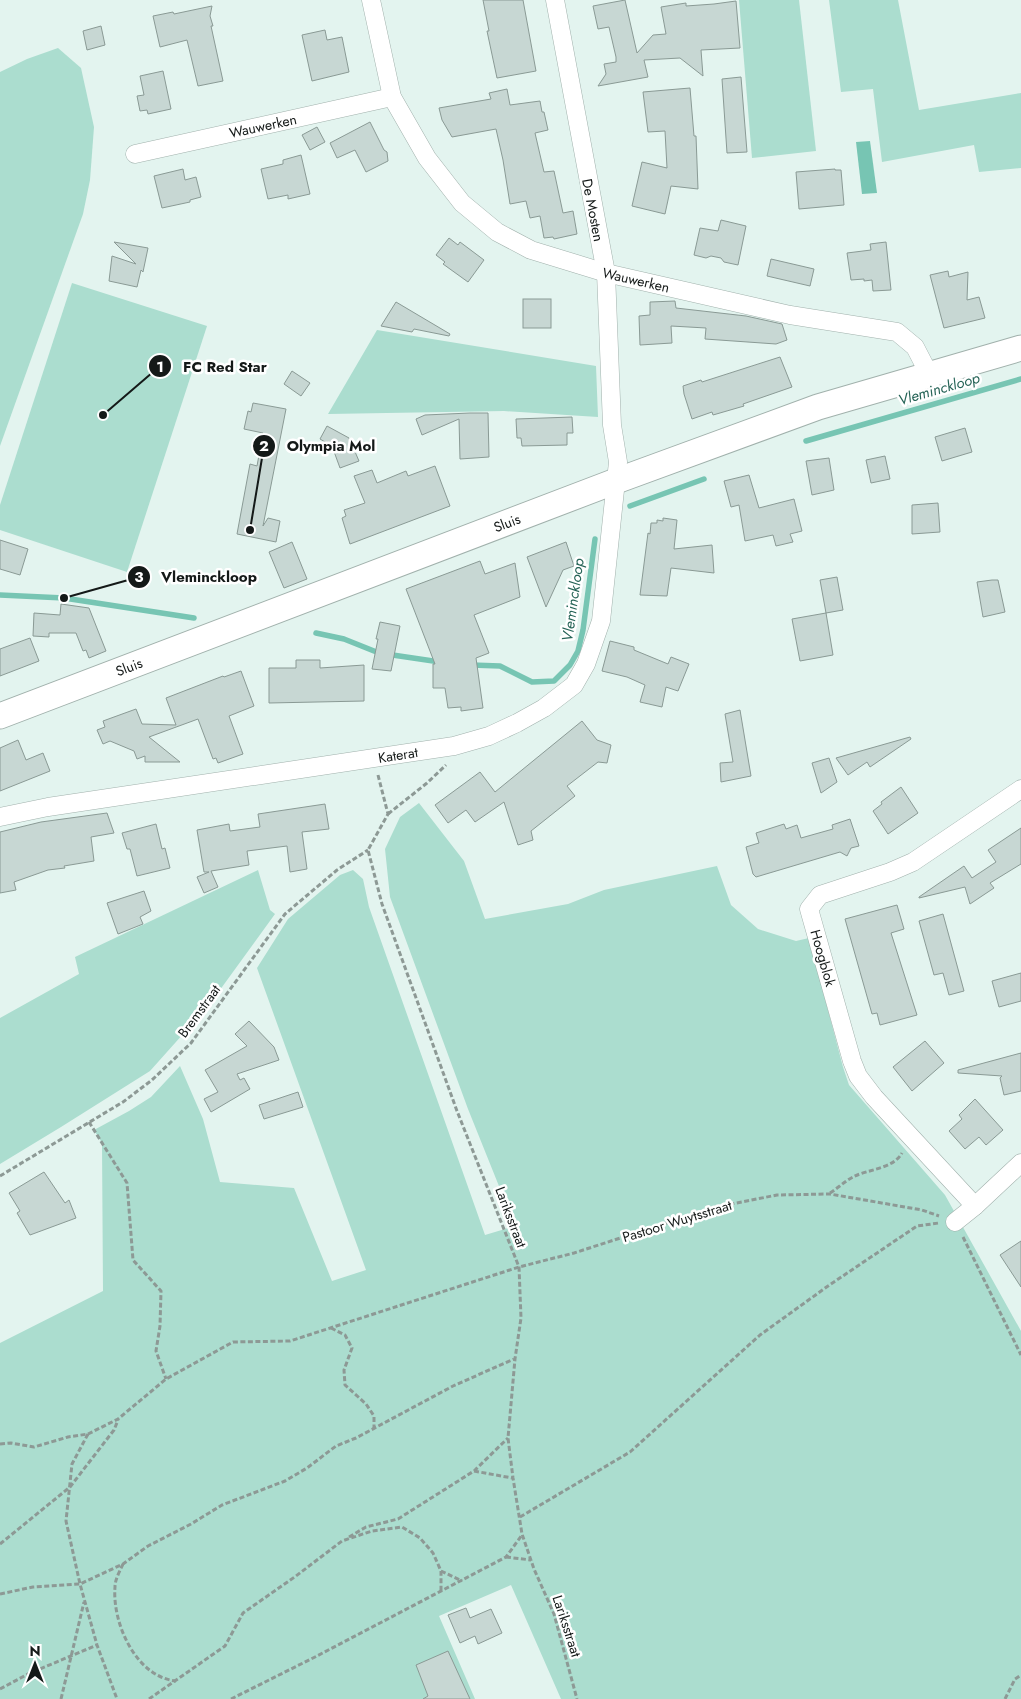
<svg xmlns="http://www.w3.org/2000/svg" width="1021" height="1699" font-family="Jost,sans-serif">
  <style>
    .green { fill: #abddcf }
    .water { fill: #77c5b3 }
    .lines { fill: none; stroke-linecap: round; stroke-linejoin: round }
    .stream { stroke: #77c5b3; stroke-width: 5.5 }
    .building { fill: #c7d7d3; stroke: #8a9a95 }
    .street-casing { stroke: #a1b1ac; stroke-width: 19 }
    .secondary-casing { stroke: #a1b1ac; stroke-width: 27 }
    .path { stroke: #8d9995; stroke-width: 3; stroke-dasharray: 5 2.5; stroke-linecap: butt }
    .street { stroke: #fff; stroke-width: 18 }
    .secondary { stroke: #fff; stroke-width: 25 }
    .labels { text-anchor: middle; dominant-baseline: central; stroke-width: 5; stroke-linejoin: round; paint-order: stroke }
    .street-label { font-size: 14px; fill: #141918; stroke: #fff }
    .water-label { font-size: 15px; font-style: italic; fill: #266457; stroke: #fff }
    .leader { fill: none; stroke: #141918; stroke-width: 2 }
    .callout-dot { fill: #141918; stroke: #fff; stroke-width: 2 }
    .mark-label { font-size: 15px; text-anchor: middle; font-weight: bold; fill: #fff }
    .callout-label { font-size: 15px; text-anchor: middle; font-weight: bold; fill: #141918; stroke: #fff; stroke-width: 5; stroke-linejoin: round; paint-order: stroke }
  </style>
  <rect width="100%" height="100%" fill="#e3f4ef"/>
  <g class="green">
    <path d="M739,0H799L816,151L752,158Z"/>
    <path d="M829,0H898L919,110L1021,93V168L979,172L974,145L882,162L873,89L841,92Z"/>
    <path d="M58,48L81,68L94,127L90,180L83,214L0,446V72L27,59Z"/>
    <path d="M72,283L207,326L127,572L0,530V505Z"/>
    <path d="M377,330L596,366L598,417L504,411L328,414Z"/>
    <path d="M419,803L464,861L485,919L568,904L604,890L717,866L731,905L758,929L796,941L809,938L843,1067L849,1085L945,1195L1021,1331V1699H561L511,1585L439,1616L475,1699H0V1343L103,1291L102,1143L94,1130L129,1111L151,1097L180,1066L203,1119L220,1182L294,1188L332,1281L366,1270L257,968L288,919L340,875L353,870L363,879L369,907L485,1235L515,1226L468,1109L390,897L385,849L400,817Z"/>
    <path d="M258,870L270,910L275,914L209,1005L150,1071L61,1127L0,1164V1018L79,974L75,957Z"/>
  </g>
  <path class="water" d="M870,141L877,193L862,194L856,142Z"/>
  <g class="lines">
    <g class="stream">
      <path d="M806,441L1021,379"/>
      <path d="M630,506L704,479"/>
      <path d="M0,595L64,598L194,618"/>
      <path d="M316,633L344,639L379,653L440,662"/>
      <path d="M471,665L500,666L532,682L554,681L570,665L578,651L583,630L595,539"/>
    </g>
  </g>
  <g class="building">
    <path d="M483,0H523L536,71L497,78L487,31H489Z"/>
    <path d="M625,0L637,53L653,35L666,34L661,7L686,3V6L714,4L736,1L740,48L701,50L703,76L680,58L644,60L648,77L598,86L606,74L604,64L616,62V57L609,27L598,29L593,6Z"/>
    <path d="M212,6L210,16L213,26H211L223,81L198,86L187,40L160,47L153,16L173,12L174,14Z"/>
    <path d="M101,26L105,45L87,50L83,31Z"/>
    <path d="M325,30L327,40L342,37L349,72L312,81L302,35Z"/>
    <path d="M163,71L171,109L148,114L147,110L140,111L137,96L144,95L140,76Z"/>
    <path d="M741,77L747,152L727,153L722,79Z"/>
    <path d="M690,88L694,136H696L698,189L671,186L665,214L632,206L642,162L667,168L665,131L648,132L643,92Z"/>
    <path d="M507,89L510,105L540,101L542,112H544L548,130L535,133L544,172L554,171L563,213L573,211L577,234L554,239L553,237L544,238L540,216L530,218L526,201L510,204L503,160L496,129L452,137L442,120L439,108L491,99L489,93Z"/>
    <path d="M370,122L384,150L387,152L388,161L366,172L355,150L337,158L330,143Z"/>
    <path d="M317,127L325,142L310,150L302,135Z"/>
    <path d="M301,155L310,194L288,199V195L268,199L261,169L283,164V160Z"/>
    <path d="M183,169L185,180L196,177L201,197L190,200V202L162,208L154,176Z"/>
    <path d="M835,169V170H841L844,205L799,209L796,172Z"/>
    <path d="M721,220L746,226L738,265L724,262L721,258L711,256L706,258L694,255L700,228L718,231Z"/>
    <path d="M449,238L458,245L460,242L484,260L468,282L443,264L445,262L436,255Z"/>
    <path d="M114,242L148,248L143,272L141,270L137,287L109,281L112,256L136,264Z"/>
    <path d="M886,242L891,290L873,291L872,280L864,281V279L851,280L847,253L871,250L870,244Z"/>
    <path d="M771,259L814,269L810,286L767,276Z"/>
    <path d="M948,271L949,277L968,272L967,300L979,297L985,318L944,328L930,275Z"/>
    <rect x="523" y="299" width="28" height="29"/>
    <path d="M675,301L676,308L746,316L782,324L787,340L776,344L705,339L706,328L671,326L672,343L640,345L639,316L650,315V302Z"/>
    <path d="M396,302L450,334L449,336L414,329L412,332L381,326Z"/>
    <path d="M780,357L792,387L743,404L744,406L713,415L712,412L692,419L684,394L683,386L701,380L702,382Z"/>
    <path d="M292,371L310,383L301,396L284,384Z"/>
    <path d="M253,403L286,409L263,526L268,518L280,521L276,542L237,534L250,464L257,466L263,433L244,429L248,411L251,412Z"/>
    <path d="M470,413H488L489,457L460,459L459,419L422,435L416,419L425,415Z"/>
    <path d="M572,417L573,433H567V445L522,446L521,438H517L516,419Z"/>
    <path d="M327,426L349,438L359,461L340,468L332,446L320,439Z"/>
    <path d="M965,428L972,452L942,461L935,437Z"/>
    <path d="M885,456L890,479L871,483L866,460Z"/>
    <path d="M829,458L834,490L812,495L806,461Z"/>
    <path d="M435,466L450,506L350,544L342,518L346,516L344,510L365,503L354,476L372,470L377,483L406,471L408,476Z"/>
    <path d="M749,475L759,508L794,499L802,531L790,534L793,542L776,546L773,535L745,541L739,505L731,507L724,481Z"/>
    <path d="M938,503L940,532L912,534V505Z"/>
    <path d="M663,518L677,520L674,549L712,545L714,573L671,568L667,596L640,595L648,533L650,534L651,523H657V520L663,521Z"/>
    <path d="M0,540L28,549L20,575L0,569Z"/>
    <path d="M292,542L307,579L284,588L269,552Z"/>
    <path d="M566,542L574,566L563,570L546,607L527,557Z"/>
    <path d="M480,561L485,574L515,563L520,597L474,615L489,653L476,658L483,708L461,711V707L448,708L445,688H433V664H435L406,589Z"/>
    <path d="M837,577L843,610L826,613L820,580Z"/>
    <path d="M992,580H998L1005,612L983,617L977,582Z"/>
    <path d="M61,604L89,608L106,651L89,658L86,650L83,651L76,633H49V637L33,636L34,613L60,615Z"/>
    <path d="M826,613L833,655L800,661L792,619Z"/>
    <path d="M380,622L400,626L391,671L372,669L378,639H376Z"/>
    <path d="M30,638L39,661L0,676V649Z"/>
    <path d="M610,641L634,647V650L668,664L671,657L689,664L678,691L666,687L662,707L640,702L645,685L627,677L602,671Z"/>
    <path d="M296,660H320V668L364,665V701L269,703V668H296Z"/>
    <path d="M241,671L254,706L229,716L243,754L218,763L216,758L213,759L198,719L149,737L180,762H145V756L137,759L134,751L110,741L103,744L97,730L105,727L103,721L136,709L142,724L176,725L166,698L223,676L224,677Z"/>
    <path d="M740,710L751,776L721,782L720,763L733,762L725,714Z"/>
    <path d="M582,721L597,740L611,745L607,763L598,762L567,786L575,796L531,831L533,840L518,845L504,802L475,822L466,810L448,823L435,805L480,772L495,792Z"/>
    <path d="M910,737L911,739L870,767L867,762L848,775L836,758Z"/>
    <path d="M18,740L26,760L43,753L50,771L0,791V748Z"/>
    <path d="M829,758L837,782L821,793L812,763Z"/>
    <path d="M901,787L918,813L888,834L873,811L882,804L881,802Z"/>
    <path d="M325,804L329,829L302,832L307,869L290,872L287,846L247,851L249,865L211,871L218,887L204,893L197,877L209,872H204L197,830L229,824L230,831L260,827L258,814Z"/>
    <path d="M107,813L114,833L91,837L94,861L64,866L65,868L48,870L14,882L16,890L0,893V832L41,822Z"/>
    <path d="M850,819L859,846L851,848L847,856L840,852L756,877L753,874L746,847L759,843L756,833L784,824L786,829L797,825L801,838L833,829L832,825Z"/>
    <path d="M156,824L162,849L165,848L170,868L137,876L130,849H127L122,833Z"/>
    <path d="M1021,828V864L990,883L994,888L970,904L965,887L919,898V897L964,866L972,878L996,862L988,850Z"/>
    <path d="M144,891L151,911L140,917L143,924L118,934L107,903Z"/>
    <path d="M897,905L904,929L891,933L917,1015L880,1025L877,1013L872,1014L845,919Z"/>
    <path d="M943,914L964,991L949,995L943,973L934,975L919,921Z"/>
    <path d="M1021,973V1001L999,1007L992,981Z"/>
    <path d="M249,1021L274,1047L279,1060L237,1074L240,1080L244,1078L250,1089L211,1112L204,1099L218,1092L205,1070L247,1046L235,1034Z"/>
    <path d="M925,1041L944,1063L912,1091L893,1067Z"/>
    <path d="M1021,1053V1091L1004,1095L1000,1078L1002,1076L958,1073V1070Z"/>
    <path d="M298,1092L303,1107L264,1119L259,1105Z"/>
    <path d="M975,1099L1003,1130L986,1145L979,1137L965,1149L949,1131L962,1119L959,1115Z"/>
    <path d="M44,1172L65,1203L69,1200L76,1218L30,1235L17,1213L20,1211L9,1193Z"/>
    <path d="M1021,1241V1287L1000,1255Z"/>
    <path d="M466,1608L470,1618L491,1609L502,1633L478,1644L475,1636L460,1643L448,1615Z"/>
    <path d="M448,1651L470,1699H423L428,1696L416,1665Z"/>
  </g>
  <g class="lines">
    <defs>
      <g id="street">
        <path d="M371,0L392,97L427,158L462,203L497,232L531,250L606,273L790,315L897,332L915,347L929,374"/>
        <path d="M135,154L392,97"/>
        <path d="M0,817L48,807L454,746L489,736L517,723L544,708L574,685L586,664L601,621L618,462L612,425L606,273L555,0"/>
        <path d="M975,1206L874,1097L858,1076L852,1061L809,909L820,895L890,872L913,862L1021,789"/>
        <path d="M955,1222L975,1206L1021,1163"/>
      </g>
      <path id="secondary" d="M0,716L616,481L818,407L1021,348"/>
    </defs>
    <use href="#street" class="street-casing"/>
    <use href="#secondary" class="secondary-casing"/>
    <g class="path">
      <path d="M378,775L388,814L368,850L382,904L457,1111L519,1267L521,1318L515,1359L508,1438L513,1478L522,1534L534,1569L554,1614L577,1699"/>
      <path d="M388,814L427,783L446,765"/>
      <path d="M89,1122L127,1183L133,1260L161,1291L160,1326L156,1351L166,1379"/>
      <path d="M0,1176L123,1102L152,1080L191,1043L285,914L337,870L368,850"/>
      <path d="M830,1193C838,1188 845,1181 853,1177C868,1169 893,1169 902,1153"/>
      <path d="M963,1237L1021,1355"/>
      <path d="M331,1328L345,1335L352,1348L344,1370L345,1385L366,1404L374,1416V1428"/>
      <path d="M88,1434L72,1464L66,1521L80,1584L97,1645L117,1699"/>
      <path d="M0,1444L11,1443L34,1447L68,1437L88,1434L118,1419L166,1379L233,1342L290,1341L519,1267L574,1253L716,1207L777,1195L830,1194L922,1210L939,1216"/>
      <path d="M474,1471L512,1478"/>
      <path d="M520,1517L630,1452L760,1335L828,1286L917,1226L939,1223"/>
      <path d="M349,1537L366,1527L398,1519L474,1471L508,1438"/>
      <path d="M0,1544L70,1487L114,1430L118,1420"/>
      <path d="M506,1557L531,1560"/>
      <path d="M123,1564C120,1571 115,1579 115,1587C112,1623 136,1677 176,1681"/>
      <path d="M441,1571L462,1581"/>
      <path d="M0,1594L33,1587L80,1584L123,1564L148,1546L191,1524L222,1505L285,1481L307,1468L336,1446L356,1438L453,1386L514,1359"/>
      <path d="M0,1689L28,1674L97,1645"/>
      <path d="M61,1699L84,1602"/>
      <path d="M149,1699L225,1646L243,1613L296,1576L342,1541L372,1531L402,1527L420,1538L433,1553L441,1571V1591"/>
      <path d="M231,1699L315,1657L506,1557L522,1535"/>
      <path d="M1005,1699L1015,1679L1021,1675"/>
    </g>
    <use href="#street" class="street"/>
    <use href="#secondary" class="secondary"/>
  </g>
  <g class="labels">
    <g class="street-label">
      <text transform="translate(263 126) rotate(-12)">Wauwerken</text>
      <text transform="translate(593 210) rotate(79)">De Mosten</text>
      <text transform="translate(636 280) rotate(13)">Wauwerken</text>
      <text transform="translate(507 523) rotate(-21)">Sluis</text>
      <text transform="translate(129 667) rotate(-21)">Sluis</text>
      <text transform="translate(398 755) rotate(-9)">Katerat</text>
      <text transform="translate(823 958) rotate(74)">Hoogblok</text>
      <text transform="translate(199 1011) rotate(-54)">Bremstraat</text>
      <text transform="translate(511 1217) rotate(69)">Lariksstraat</text>
      <text transform="translate(677 1221) rotate(-17)">Pastoor Wuytsstraat</text>
      <text transform="translate(567 1626) rotate(72)">Lariksstraat</text>
    </g>
    <g class="water-label">
      <text transform="translate(939 389) rotate(-16)">Vleminckloop</text>
      <text transform="translate(573 600) rotate(-82)">Vleminckloop</text>
    </g>
  </g>
  <path class="leader" d="M103 415L160 366M250 530L264 446M64 598L139 577"/>
  <g class="callout-dot">
    <circle cx="103" cy="415" r="5"/>
    <circle cx="250" cy="530" r="5"/>
    <circle cx="64" cy="598" r="5"/>
    <circle cx="160" cy="366" r="12"/>
    <circle cx="264" cy="446" r="12"/>
    <circle cx="139" cy="577" r="12"/>
  </g>
  <g class="mark-label">
    <text x="160" y="372">1</text>
    <text x="264" y="451">2</text>
    <text x="139" y="582">3</text>
  </g>
  <g class="callout-label">
    <text x="225" y="372">FC Red Star</text>
    <text x="331" y="451">Olympia Mol</text>
    <text x="209" y="582">Vleminckloop</text>
  </g>
  <g transform="translate(35 1664)" stroke="#ffffff" stroke-width="4" paint-order="stroke">
  <path d="M0-4L9 19L0 12L-9 19Z" fill="#141918"/>
  <text y="-8" font-size="14" font-weight="bold" text-anchor="middle" fill="#141918">N</text>
  </g>
</svg>
